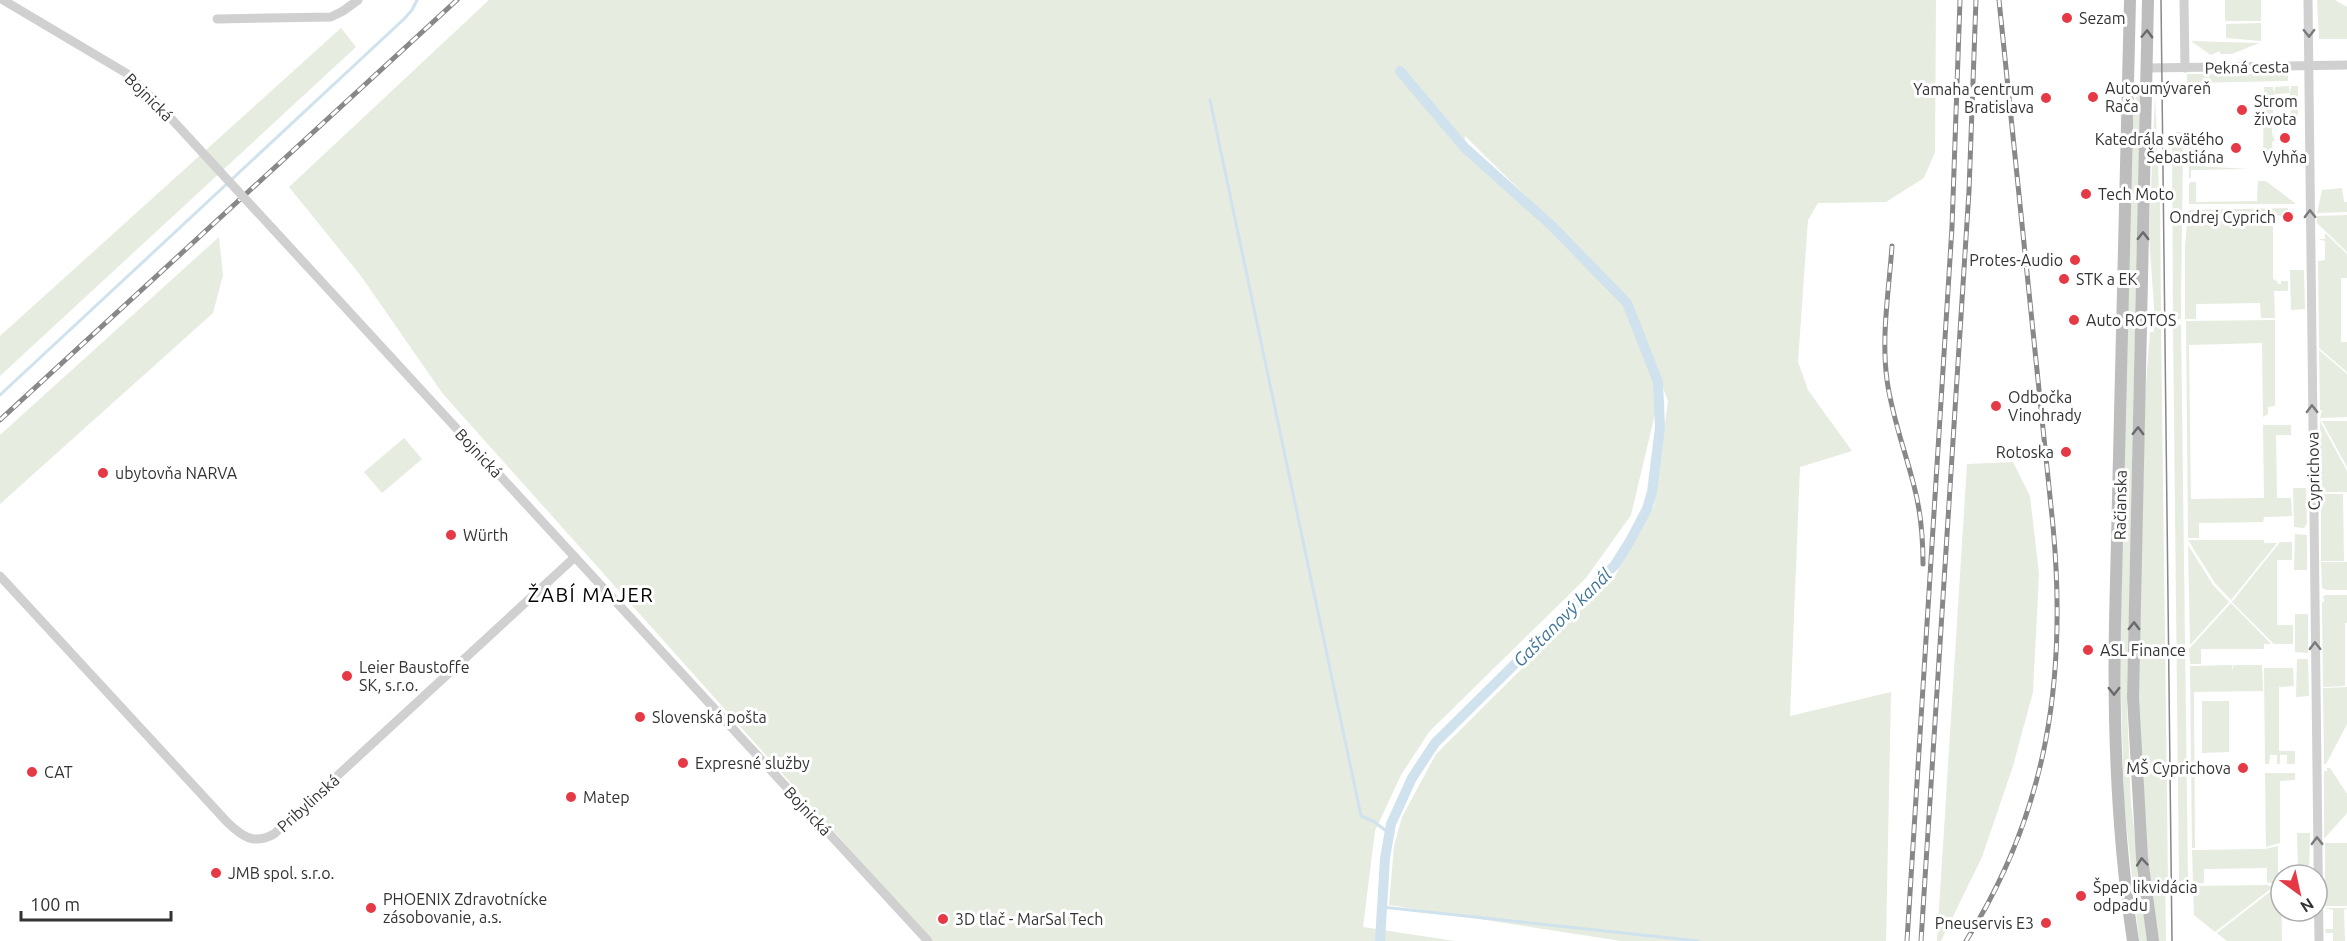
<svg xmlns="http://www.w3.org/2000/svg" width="2347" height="941" font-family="Ubuntu,sans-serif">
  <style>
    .green { fill: #e6ecdf }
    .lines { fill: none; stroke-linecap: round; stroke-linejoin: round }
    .stream { stroke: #cfe2ee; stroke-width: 3 }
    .canal { stroke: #cfe2ee; stroke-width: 10 }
    .minor { stroke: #d0d0d0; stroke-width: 9 }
    .secondary { stroke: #bdbdbd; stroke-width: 12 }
    .tram { stroke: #888; stroke-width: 1.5 }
    .rail-casing { stroke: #888; stroke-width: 5 }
    .rail { stroke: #fff; stroke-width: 3; stroke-dasharray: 9; stroke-linecap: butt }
    .minor-bridge { stroke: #d0d0d0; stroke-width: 9 }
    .oneway { stroke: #7a7a7a }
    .oneway2 { stroke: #6a6a6a }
    .poi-dot { fill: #e63946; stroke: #fff; stroke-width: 2 }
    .labels { text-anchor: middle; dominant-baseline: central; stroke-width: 6; stroke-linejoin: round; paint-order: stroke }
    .poi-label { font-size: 16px; fill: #333; stroke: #fff; text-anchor: start }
    .street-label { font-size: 16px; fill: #333; stroke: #fff }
    .water-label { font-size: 18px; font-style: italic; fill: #3f7597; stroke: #fff }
    .quarter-label { font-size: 20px; letter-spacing: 1.5px; fill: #000; stroke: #fff }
  </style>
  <rect width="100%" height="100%" fill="#fff"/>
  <g class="green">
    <path d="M489,0H1936L1935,152L1924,178L1886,202L1818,203L1808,220L1798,362L1808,390L1852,451L1800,467L1790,716L1891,692L1886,941H1621L1389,905L1394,846L1402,817L1436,754L1615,576L1654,506L1668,401L1630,299L1465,136L1464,147L1552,226L1627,303L1661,389L1631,515L1586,578L1429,732L1401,775L1375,831L1363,927L1455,941H932L443,394L361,276L289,187Z"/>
    <rect x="2225" y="0" width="36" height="21"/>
    <path d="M2317,0H2335L2347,7V39H2319Z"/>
    <path d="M2261,23V41L2226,38V24Z"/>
    <path d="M341,28L356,47L0,376V336Z"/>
    <path d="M2191,41L2259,43L2232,54H2220V51L2211,55Z"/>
    <path d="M2288,73V81L2187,83V74Z"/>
    <path d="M2289,86L2290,93L2291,86H2298V117H2291L2290,93L2274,94L2272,134L2275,140L2272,142L2273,156L2275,158H2288L2291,152H2298V159H2263L2264,87H2273L2274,93L2275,87Z"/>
    <path d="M2136,94H2140L2127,706L2131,803L2147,941H2139L2124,803L2120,650L2132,131Z"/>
    <path d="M2155,95L2159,190H2160L2161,320H2155L2149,236Z"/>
    <path d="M2176,132H2183C2183,195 2181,257 2181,319L2173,320L2172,137Z"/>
    <path d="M2197,139V166L2249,169L2191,170V178H2189L2188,144Z"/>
    <path d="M2258,181H2266L2296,204H2189V184L2191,182H2196V202L2257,201Z"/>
    <path d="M2342,188L2344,202H2347V212L2317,213L2322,190Z"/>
    <path d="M2288,208V215L2273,216V279L2277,281L2278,284H2281V281H2288V291H2274L2275,318H2261L2260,303L2196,304V319H2185V247L2188,211L2190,210Z"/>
    <path d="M2347,215V252L2317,223V216Z"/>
    <path d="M2325,233L2347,254V278H2341V342H2347V372L2319,348L2318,261L2325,260V241L2318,239H2325Z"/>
    <path d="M219,237L223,275L213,313L0,504V435Z"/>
    <path d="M2290,270H2304L2305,309L2291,310Z"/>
    <path d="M2275,320V406L2268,407V414L2263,417L2262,343L2189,345L2191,499L2264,498L2263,425H2291V435H2276L2277,498H2291L2292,516L2264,517L2263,522L2199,523V538H2188L2186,321Z"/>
    <path d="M2161,324L2168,881H2165L2166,941H2158L2146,843L2138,713L2145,397L2150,332H2154V325Z"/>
    <path d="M2173,324L2181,325L2188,880L2179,881Z"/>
    <path d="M2319,350L2347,374V417L2320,418L2322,410H2320Z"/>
    <path d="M2320,421L2347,471V492H2320Z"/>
    <path d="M2322,421H2347V467Z"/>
    <path d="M404,438L422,459L382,493L364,472Z"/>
    <path d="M2013,462L2030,496L2039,574L2033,692L2013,766L1982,857L1941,941H1937L1967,464Z"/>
    <path d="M2293,488H2306L2307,524L2304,528L2294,527Z"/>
    <path d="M2321,494H2343L2344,561H2321V500L2324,499Z"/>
    <path d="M2295,534L2307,535V570H2294Z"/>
    <path d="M2188,540H2264V543H2277L2231,600L2215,583Z"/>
    <path d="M2280,542H2292V560H2277V625H2293V644H2274L2232,602Z"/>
    <path d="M2188,545L2213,585L2229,602L2190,645Z"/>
    <path d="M2321,562H2347V590H2326L2322,588Z"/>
    <path d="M2326,595H2347V623H2345V686L2323,687L2322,602H2324V598L2322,597Z"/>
    <path d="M2231,603L2271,644H2264V649H2201V664H2190L2189,649Z"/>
    <path d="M2295,614H2308V653L2295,652Z"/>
    <path d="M2297,659H2308L2309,696L2296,697Z"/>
    <path d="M2232,665V672L2233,665H2262L2263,691L2194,692L2195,848H2192L2190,666Z"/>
    <path d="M2264,668H2293L2294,686L2279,687V751H2295V764H2287V755H2280V764H2277V755H2270L2269,764H2265Z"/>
    <path d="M2347,687V724L2326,764H2324L2323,688Z"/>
    <path d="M2202,701H2229V752L2202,753Z"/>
    <path d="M2327,768H2330L2347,794V813L2324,839V771H2327Z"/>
    <path d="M2265,773H2295V780L2280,781V843L2266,847Z"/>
    <path d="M2297,833H2310L2309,871H2298Z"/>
    <rect x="2325" y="843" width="22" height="63"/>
    <path d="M2278,846V885L2267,882V868L2204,869V883H2193L2192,850L2265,849Z"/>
    <path d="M2267,885L2273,887L2215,932L2194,915L2193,886Z"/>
    <path d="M2275,888H2281L2282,941H2227L2217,933Z"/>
    <path d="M2325,908H2347L2344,910L2345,941H2333V933H2326L2325,929H2333V910Z"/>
  </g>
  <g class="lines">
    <g class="stream">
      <path d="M1210,100L1361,816L1373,821L1389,833"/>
      <path d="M0,395L404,19L412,10L417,0"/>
      <path d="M1382,907L1698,941"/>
    </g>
    <path class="canal" d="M1380,941L1385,858L1391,824L1412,778L1435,743L1615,565L1630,541L1647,509L1652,492L1660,427L1658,382L1627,303L1552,226L1464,147L1400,71"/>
    <g class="minor">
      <path d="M3,0L126,73L154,100"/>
      <path d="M2184,0L2185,68"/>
      <path d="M2308,0L2319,941"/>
      <path d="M217,19L331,17L343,11L358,0"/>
      <path d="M2147,68L2347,65"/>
      <path d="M273,229L928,941"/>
      <path d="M0,576L228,823C243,837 254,845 274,834L575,557"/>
    </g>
    <g class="secondary">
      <path d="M2130,0L2115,623C2113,729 2117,836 2133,941"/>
      <path d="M2148,0L2133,697L2142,858L2153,941"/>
    </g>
    <path class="tram" d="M2161,0L2172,941"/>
    <defs>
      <g id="rail">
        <path d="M1892,246C1889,290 1881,336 1887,380C1892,417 1905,450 1914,486C1921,512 1923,538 1923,564"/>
        <path d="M0,420L457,0"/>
        <path d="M1907,941L1952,227L1960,0"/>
        <path d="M1921,941L1969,191L1976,0"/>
        <path d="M1966,941C2048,811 2067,677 2053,526L1999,0"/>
      </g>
    </defs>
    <use href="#rail" class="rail-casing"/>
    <use href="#rail" class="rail"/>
    <path class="minor-bridge" d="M154,100L273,229"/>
  </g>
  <defs><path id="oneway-chevron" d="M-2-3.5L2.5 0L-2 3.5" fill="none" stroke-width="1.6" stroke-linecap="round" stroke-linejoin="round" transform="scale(1.5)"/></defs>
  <g class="oneway">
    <use href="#oneway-chevron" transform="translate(2309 33) rotate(89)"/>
    <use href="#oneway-chevron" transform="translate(2310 214) rotate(-91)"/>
    <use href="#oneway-chevron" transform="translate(2312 409) rotate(-91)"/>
    <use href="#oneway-chevron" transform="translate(2315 646) rotate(-91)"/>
    <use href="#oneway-chevron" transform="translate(2317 841) rotate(-91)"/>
  </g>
  <g class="oneway2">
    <use href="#oneway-chevron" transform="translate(2147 34) rotate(-88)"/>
    <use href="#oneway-chevron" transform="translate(2143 236) rotate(-89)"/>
    <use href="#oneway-chevron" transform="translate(2138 431) rotate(-89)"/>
    <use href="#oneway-chevron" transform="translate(2134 626) rotate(-89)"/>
    <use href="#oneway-chevron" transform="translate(2114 691) rotate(90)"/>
    <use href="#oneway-chevron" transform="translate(2142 862) rotate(-95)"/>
  </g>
  <g class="poi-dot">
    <circle cx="2067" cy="18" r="6"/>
    <circle cx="2093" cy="97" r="6"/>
    <circle cx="2046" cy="98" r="6"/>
    <circle cx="2242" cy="110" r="6"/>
    <circle cx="2285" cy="138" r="6"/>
    <circle cx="2236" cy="148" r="6"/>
    <circle cx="2086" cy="194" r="6"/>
    <circle cx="2288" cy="217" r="6"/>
    <circle cx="2075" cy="260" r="6"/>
    <circle cx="2064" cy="279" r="6"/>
    <circle cx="2074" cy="320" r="6"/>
    <circle cx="1996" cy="406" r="6"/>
    <circle cx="2066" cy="452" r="6"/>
    <circle cx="103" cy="473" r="6"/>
    <circle cx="451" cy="535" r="6"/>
    <circle cx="2088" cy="650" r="6"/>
    <circle cx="347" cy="676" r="6"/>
    <circle cx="640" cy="717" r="6"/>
    <circle cx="683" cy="763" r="6"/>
    <circle cx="2243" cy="768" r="6"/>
    <circle cx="32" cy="772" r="6"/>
    <circle cx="571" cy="797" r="6"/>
    <circle cx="216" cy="873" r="6"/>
    <circle cx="2081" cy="896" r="6"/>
    <circle cx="371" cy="908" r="6"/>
    <circle cx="943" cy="919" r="6"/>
    <circle cx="2046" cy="923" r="6"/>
  </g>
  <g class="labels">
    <g class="poi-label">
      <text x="2079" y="18">Sezam</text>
      <text x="2105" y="88">Autoumývareň<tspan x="2105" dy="18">Rača</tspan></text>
      <text x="2034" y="89" text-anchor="end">Yamaha centrum<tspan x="2034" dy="18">Bratislava</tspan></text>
      <text x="2254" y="101">Strom<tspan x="2254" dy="18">života</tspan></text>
      <text x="2224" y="139" text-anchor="end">Katedrála svätého<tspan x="2224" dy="18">Šebastiána</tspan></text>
      <text x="2285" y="157" text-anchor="middle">Vyhňa</text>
      <text x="2098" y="194">Tech Moto</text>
      <text x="2276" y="217" text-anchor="end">Ondrej Cyprich</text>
      <text x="2063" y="260" text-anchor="end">Protes-Audio</text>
      <text x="2076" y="279">STK a EK</text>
      <text x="2086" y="320">Auto ROTOS</text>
      <text x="2008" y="397">Odbočka<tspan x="2008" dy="18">Vinohrady</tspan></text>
      <text x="2054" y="452" text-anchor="end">Rotoska</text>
      <text x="115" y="473">ubytovňa NARVA</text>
      <text x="463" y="535">Würth</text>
      <text x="2100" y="650">ASL Finance</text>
      <text x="359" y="667">Leier Baustoffe<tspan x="359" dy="18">SK, s.r.o.</tspan></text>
      <text x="652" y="717">Slovenská pošta</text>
      <text x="695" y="763">Expresné služby</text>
      <text x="2231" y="768" text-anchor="end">MŠ Cyprichova</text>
      <text x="44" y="772">CAT</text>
      <text x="583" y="797">Matep</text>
      <text x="228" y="873">JMB spol. s.r.o.</text>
      <text x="2093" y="887">Špep likvidácia<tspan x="2093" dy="18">odpadu</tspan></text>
      <text x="383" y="899">PHOENIX Zdravotnícke<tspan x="383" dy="18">zásobovanie, a.s.</tspan></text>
      <text x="955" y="919">3D tlač - MarSal Tech</text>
      <text x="2034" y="923" text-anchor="end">Pneuservis E3</text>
    </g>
    <g class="street-label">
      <text transform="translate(2247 67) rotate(-1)">Pekná cesta</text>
      <text transform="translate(149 97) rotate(45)">Bojnická</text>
      <text transform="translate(479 453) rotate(47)">Bojnická</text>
      <text transform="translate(2313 471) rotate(-91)">Cyprichova</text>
      <text transform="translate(2120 505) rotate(-89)">Račianska</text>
      <text transform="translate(308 803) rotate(-42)">Pribylinská</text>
      <text transform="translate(808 811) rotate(47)">Bojnická</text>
    </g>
    <g class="water-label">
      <text transform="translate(1562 617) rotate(-45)">Gaštanový kanál</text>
    </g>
    <g class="quarter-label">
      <text x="591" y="594">ŽABÍ MAJER</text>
    </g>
  </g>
  <g transform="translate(2299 893) rotate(147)"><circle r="28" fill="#ffffff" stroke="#adadad" stroke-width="1.5"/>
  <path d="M0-4.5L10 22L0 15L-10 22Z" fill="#e63946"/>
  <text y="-9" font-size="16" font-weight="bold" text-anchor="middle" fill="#333333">N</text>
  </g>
  <path d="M21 911v9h150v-9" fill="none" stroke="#333333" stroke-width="3"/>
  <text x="30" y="911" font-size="18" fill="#333333" stroke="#ffffff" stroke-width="4.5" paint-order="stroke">100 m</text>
</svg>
